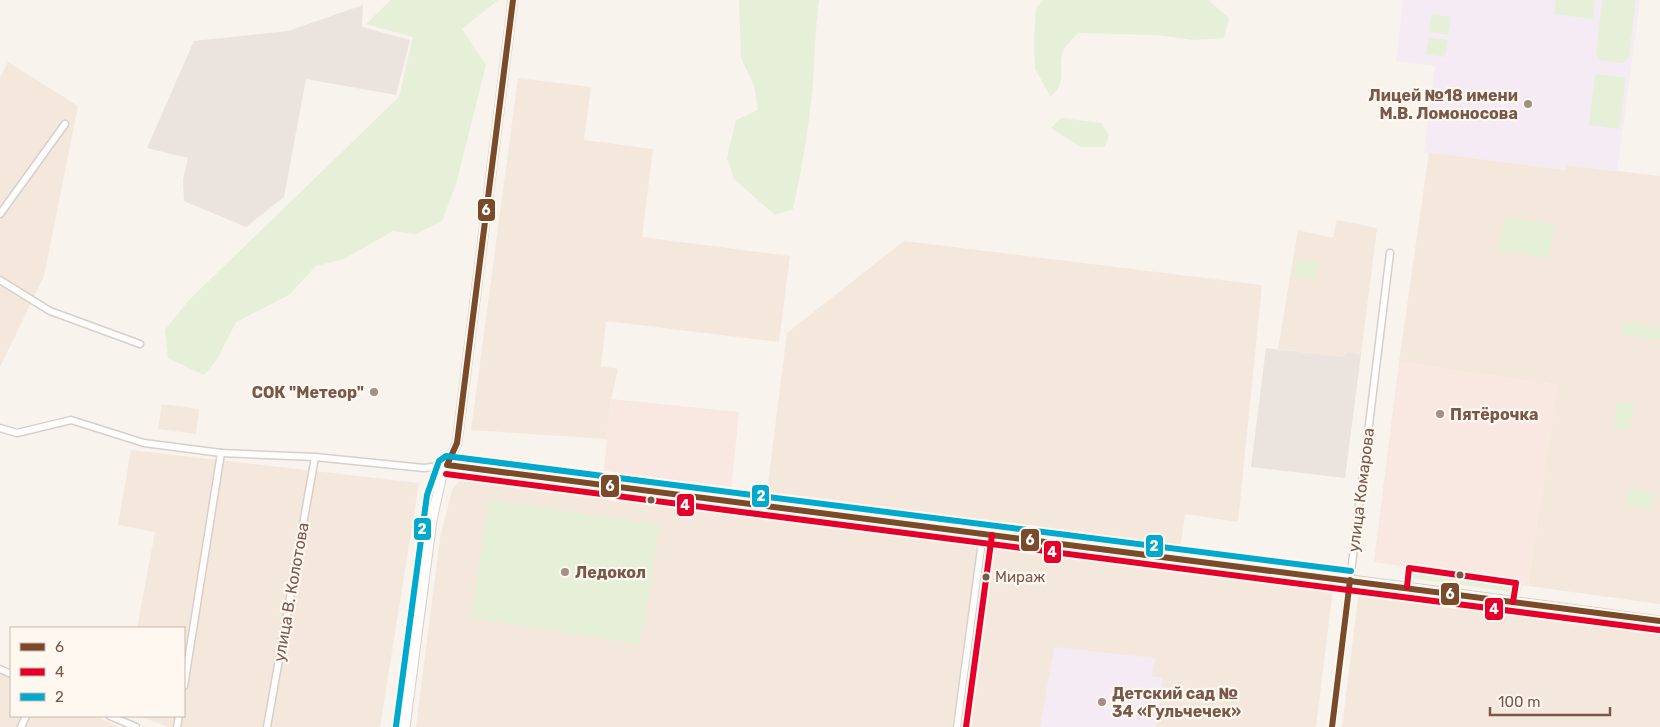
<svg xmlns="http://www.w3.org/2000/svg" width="1660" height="727" font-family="Rubik,sans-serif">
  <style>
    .residential { fill: #f4e8dd }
    .commercial { fill: #f8e8e1 }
    .industrial { fill: #ebe3dd }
    .education { fill: #f4ebf4 }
    .green { fill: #e6efd7 }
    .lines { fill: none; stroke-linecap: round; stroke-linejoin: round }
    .street-casing { stroke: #d7cfca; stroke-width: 9 }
    .secondary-casing { stroke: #d8cec9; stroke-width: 11 }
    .street { stroke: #fefdfc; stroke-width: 6 }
    .secondary { stroke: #fefdfc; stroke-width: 9 }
    .bus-1-casing { stroke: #fff8f0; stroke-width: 10 }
    .bus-2-casing { stroke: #fff8f0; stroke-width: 10 }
    .bus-3-casing { stroke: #fff8f0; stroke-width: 10 }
    .bus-1 { stroke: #7a4b2a; stroke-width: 6 }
    .bus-2 { stroke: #e4002b; stroke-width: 6 }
    .bus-3 { stroke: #00a9ce; stroke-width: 6 }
    .poi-dot { fill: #a58e83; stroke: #fff8f0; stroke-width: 2 }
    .bus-dot { fill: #79584a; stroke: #fff8f0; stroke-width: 2 }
    .labels { text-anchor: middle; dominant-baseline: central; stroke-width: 4.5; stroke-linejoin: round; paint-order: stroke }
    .bus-label { font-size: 15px; fill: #79584a; stroke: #fff8f0; text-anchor: start }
    .poi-label { font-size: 16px; font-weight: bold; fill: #79584a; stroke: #fff8f0; text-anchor: start }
    .street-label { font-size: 16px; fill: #79584a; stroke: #fff8f0 }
    .line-badge { stroke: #fff8f0; stroke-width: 2 }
    .badge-label { font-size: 14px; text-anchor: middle; font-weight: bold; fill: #fff }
  </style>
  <rect width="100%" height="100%" fill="#f8f3ed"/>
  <g class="residential">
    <path d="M8,62L78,106L44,276L0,367V77Z"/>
    <path d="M518,78L591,87L584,140L653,149L642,237L790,256L779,342L606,321L601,366L618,369L611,399L607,439L471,430Z"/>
    <path d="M1429,152L1566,170L1567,165L1660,176V604L1528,586L1557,385L1399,362Z"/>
    <path d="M1337,220L1377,228L1361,354L1347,352L1342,357L1278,349L1298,230L1333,238Z"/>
    <path d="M904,241L1262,285L1238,522L1185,514L1180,551L766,499L787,333Z"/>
    <path d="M162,404L199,409L196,434L158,429Z"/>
    <path d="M131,450L419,483L380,727H168L139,716H184V628H137L155,532L118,525Z"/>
    <path d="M465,474L497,476L967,541L977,551L952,727H416L440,538L452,490Z"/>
    <path d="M995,543L1333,589L1316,727H970Z"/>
    <path d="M1359,591L1660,630V727H1342Z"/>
    <path d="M0,669L11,675V716H96L119,727H0Z"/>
  </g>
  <g class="commercial">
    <path d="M1399,362L1557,385L1528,586L1374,562Z"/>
    <path d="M611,399L739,412L731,491L603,478Z"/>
  </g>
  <g class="industrial">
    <path d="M363,5L362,27L410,40L396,95L306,79L284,197L246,227L184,201L183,179L188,158L147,148L194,41L288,31Z"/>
    <path d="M1266,348L1342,357L1347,352L1361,354L1345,478L1251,467Z"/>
  </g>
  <g class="education">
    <path d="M1403,0H1640L1617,172L1567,165L1566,170L1424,152L1435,66L1396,61Z"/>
    <path d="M1054,647L1155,658L1152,676L1163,678L1156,727H1040Z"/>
  </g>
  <g class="green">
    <path d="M391,0H498L462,29L486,65L456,184L442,221L416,234L393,231L344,259L316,266L289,295L236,322L217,359L204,375L168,358L165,330L189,300L399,97L413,37L366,24Z"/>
    <path d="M739,0H819C815,28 815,56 813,84C809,126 802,168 793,209L775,215L734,179L727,158L736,120L758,110L754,85L741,58Z"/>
    <path d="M1043,0H1208L1229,18L1224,38L1193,40L1157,35L1078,33C1074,38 1065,45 1063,51C1057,71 1069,78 1051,97L1035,69L1034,40L1036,9Z"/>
    <path d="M1556,0H1595L1593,19L1554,14Z"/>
    <path d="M1602,0H1636L1629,57L1623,63L1600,60L1596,55Z"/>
    <path d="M1432,14L1451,17L1448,35L1429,32Z"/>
    <path d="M1429,37L1448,40L1445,57L1426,54Z"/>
    <path d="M1595,74L1626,78L1619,129L1589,125Z"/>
    <path d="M1061,118L1101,123L1109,135L1105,147H1081L1051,128Z"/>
    <path d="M1504,217L1554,224L1549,258L1499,251Z"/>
    <path d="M1297,259L1319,263L1315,281L1294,276Z"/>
    <path d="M1624,321L1660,327V340L1622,335Z"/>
    <path d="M1617,401L1634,404L1630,430L1613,428Z"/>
    <path d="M1628,489L1655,493L1652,509L1626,505Z"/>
    <path d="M489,500L660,525L640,644L472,618Z"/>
    <path d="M1413,569L1522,584L1520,593L1411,578Z"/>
  </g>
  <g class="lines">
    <defs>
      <g id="street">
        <path d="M0,214L65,124"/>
        <path d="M0,280L50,311L140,344"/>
        <path d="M0,428L17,433L71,420L144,443L221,453L315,457L424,468L447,465"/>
        <path d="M0,669L11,674"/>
        <path d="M184,686L221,453"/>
        <path d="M110,716L136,727"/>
        <path d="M21,727L26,716"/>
        <path d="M177,727L179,716"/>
        <path d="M267,727L315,457"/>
        <path d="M957,727L983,534"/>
        <path d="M1332,727L1390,253"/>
      </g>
      <g id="secondary">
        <path d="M447,465L1398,586L1660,621"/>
        <path d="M405,727L432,520L441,479L457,443L513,0"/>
      </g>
    </defs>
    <use href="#street" class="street-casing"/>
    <use href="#secondary" class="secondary-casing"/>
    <use href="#street" class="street"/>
    <use href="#secondary" class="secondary"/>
    <defs>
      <g id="bus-1">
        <path d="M513,0L457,443L447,465L1660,621"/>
        <path d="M1332,727L1350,580"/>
      </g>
      <g id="bus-2">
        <path d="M446,474L1659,630"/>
        <path d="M1407,587L1409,568L1516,583L1513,602"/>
        <path d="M966,727L992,535"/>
      </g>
      <path id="bus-3" d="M396,726L427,495L439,461L446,456L1351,571"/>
    </defs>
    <use href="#bus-1" class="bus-1-casing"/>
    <use href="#bus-2" class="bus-2-casing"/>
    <use href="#bus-3" class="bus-3-casing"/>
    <use href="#bus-1" class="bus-1"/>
    <use href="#bus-2" class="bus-2"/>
    <use href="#bus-3" class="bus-3"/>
  </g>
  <g class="poi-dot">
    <circle cx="1528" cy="104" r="5"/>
    <circle cx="374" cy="392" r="5"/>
    <circle cx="1440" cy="414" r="5"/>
    <circle cx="565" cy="572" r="5"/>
    <circle cx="1102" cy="702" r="5"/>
  </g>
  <g class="bus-dot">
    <circle cx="651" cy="500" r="4.5"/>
    <circle cx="1460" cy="575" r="4.5"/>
    <circle cx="986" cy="577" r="4.5"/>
  </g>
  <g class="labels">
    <g class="bus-label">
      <text x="995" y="577">Мираж</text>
    </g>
    <g class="poi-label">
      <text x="1518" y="95" text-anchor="end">Лицей №18 имени<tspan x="1518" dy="18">М.В. Ломоносова</tspan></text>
      <text x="364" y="392" text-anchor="end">СОК "Метеор"</text>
      <text x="1450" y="414">Пятёрочка</text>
      <text x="575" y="572">Ледокол</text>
      <text x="1112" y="693">Детский сад №<tspan x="1112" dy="18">34 «Гульчечек»</tspan></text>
    </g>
    <g class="street-label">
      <text transform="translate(1361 490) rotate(-83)">улица Комарова</text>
      <text transform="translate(291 592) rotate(-80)">улица В. Колотова</text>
    </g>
  </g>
  <g class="line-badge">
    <rect x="477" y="198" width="19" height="24" rx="5" fill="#7a4b2a"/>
    <rect x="600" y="474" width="20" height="24" rx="5" fill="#7a4b2a"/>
    <rect x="751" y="484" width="19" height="24" rx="5" fill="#00a9ce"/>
    <rect x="676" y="493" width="19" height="24" rx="5" fill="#e4002b"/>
    <rect x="413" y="517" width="19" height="24" rx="5" fill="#00a9ce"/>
    <rect x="1020" y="528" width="20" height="24" rx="5" fill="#7a4b2a"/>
    <rect x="1145" y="534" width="19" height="24" rx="5" fill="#00a9ce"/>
    <rect x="1043" y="540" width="19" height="24" rx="5" fill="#e4002b"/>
    <rect x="1440" y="582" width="20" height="24" rx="5" fill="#7a4b2a"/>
    <rect x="1484" y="597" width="20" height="24" rx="5" fill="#e4002b"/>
  </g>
  <g class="badge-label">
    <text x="486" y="215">6</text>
    <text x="610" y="491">6</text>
    <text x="761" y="501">2</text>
    <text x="685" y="510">4</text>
    <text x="422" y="534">2</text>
    <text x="1030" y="545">6</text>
    <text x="1154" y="551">2</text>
    <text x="1052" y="557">4</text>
    <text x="1450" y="599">6</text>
    <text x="1494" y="614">4</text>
  </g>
  <rect x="10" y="627" width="175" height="90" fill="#fff8f0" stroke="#c9b8ae"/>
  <rect x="20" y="643" width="25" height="8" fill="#7a4b2a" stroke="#c9b8ae"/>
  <text x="55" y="652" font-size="15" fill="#79584a">6</text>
  <rect x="20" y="668" width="25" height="8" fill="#e4002b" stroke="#c9b8ae"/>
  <text x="55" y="677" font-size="15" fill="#79584a">4</text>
  <rect x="20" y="693" width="25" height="8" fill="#00a9ce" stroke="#c9b8ae"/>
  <text x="55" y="702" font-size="15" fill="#79584a">2</text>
  <path d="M1490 707v8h120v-8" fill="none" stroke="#79584a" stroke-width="2.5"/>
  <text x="1498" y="707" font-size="15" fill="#79584a" stroke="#fff8f0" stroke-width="4" paint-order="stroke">100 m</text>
</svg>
